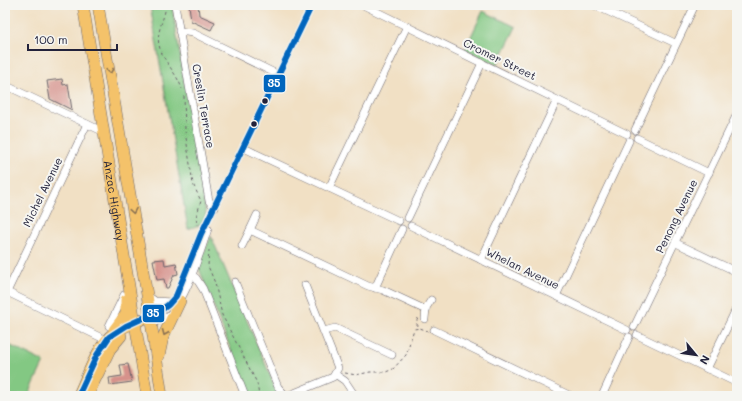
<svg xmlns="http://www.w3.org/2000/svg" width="742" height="401" font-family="Mali,sans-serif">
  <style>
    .green { fill: #83c883; stroke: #52755f }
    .building { fill: #d6928b }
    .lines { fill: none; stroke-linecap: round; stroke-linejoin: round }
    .minor-casing { stroke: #6a646b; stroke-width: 8 }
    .highway-casing { stroke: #6a646b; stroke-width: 12 }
    .path { stroke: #6a646b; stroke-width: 1; stroke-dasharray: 3 3; stroke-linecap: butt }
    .minor { stroke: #fff; stroke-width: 7 }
    .highway { stroke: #f4c26a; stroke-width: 11 }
    .bus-1-casing { stroke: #f6f6f2; stroke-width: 9 }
    .bus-1 { stroke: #0065bd; stroke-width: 6 }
    .oneway { stroke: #8b7252 }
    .bus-dot { fill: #22223b; stroke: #f6f6f2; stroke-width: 1.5 }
    .labels { text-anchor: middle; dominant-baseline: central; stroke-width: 4; stroke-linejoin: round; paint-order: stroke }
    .street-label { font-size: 11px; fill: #22223b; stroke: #f6f6f2 }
    .line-badge { stroke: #f6f6f2; stroke-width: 1.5 }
    .badge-label { font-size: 11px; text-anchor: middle; font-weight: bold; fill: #fff }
  </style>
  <rect width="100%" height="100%" fill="#f6f6f2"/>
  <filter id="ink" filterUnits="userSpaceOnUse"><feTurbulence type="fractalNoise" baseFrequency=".025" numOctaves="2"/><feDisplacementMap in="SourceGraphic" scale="8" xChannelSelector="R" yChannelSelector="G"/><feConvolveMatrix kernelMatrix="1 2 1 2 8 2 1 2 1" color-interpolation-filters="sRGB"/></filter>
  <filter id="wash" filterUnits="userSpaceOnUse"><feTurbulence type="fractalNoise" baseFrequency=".012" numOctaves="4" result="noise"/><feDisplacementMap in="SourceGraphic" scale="16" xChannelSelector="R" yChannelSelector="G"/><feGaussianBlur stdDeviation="0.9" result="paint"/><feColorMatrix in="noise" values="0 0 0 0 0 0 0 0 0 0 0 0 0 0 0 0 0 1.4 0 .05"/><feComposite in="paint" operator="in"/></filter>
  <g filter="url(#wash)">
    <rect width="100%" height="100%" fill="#f1e0c4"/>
    <g class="green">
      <path d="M150,5H172L206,215L202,224L188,229Z"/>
      <path d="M483,11L516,27L497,65L465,49Z"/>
      <path d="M211,236L279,396H249L198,266Z"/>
      <path d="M5,343L44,362L28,396H5Z"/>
    </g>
    <g id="blocks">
      <g class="building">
        <path d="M189,5H198L199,15L215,22L211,30L191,21Z"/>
        <path d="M62,79L63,85L68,84L72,110L50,99L47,81Z"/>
        <path d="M164,259L165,265L176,263L178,274L174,275L168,288H166L164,279L157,280L153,260Z"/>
        <path d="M128,364L132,382L110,385L109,378L122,376L120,365Z"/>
        <path d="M204,394L205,396H194V395Z"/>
      </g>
    </g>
  </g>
  <g filter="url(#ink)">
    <use href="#blocks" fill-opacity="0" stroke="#6a646b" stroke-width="1"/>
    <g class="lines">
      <defs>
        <g id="minor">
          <path d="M175,5L209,201L215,208"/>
          <path d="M363,5L627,134"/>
          <path d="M594,5L675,43"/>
          <path d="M179,31L193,33L279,75"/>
          <path d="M5,85L104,132"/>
          <path d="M635,130L695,5"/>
          <path d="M637,138L709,173"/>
          <path d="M244,148L399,221"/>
          <path d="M329,188L407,26"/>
          <path d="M408,218L482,63"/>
          <path d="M411,226L627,330"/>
          <path d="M250,230L257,215"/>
          <path d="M676,243L737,272"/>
          <path d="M242,246L250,230L368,286L383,290L426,310"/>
          <path d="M481,260L557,100"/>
          <path d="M187,272L196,278L203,289L245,396"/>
          <path d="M235,282L278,387L286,396"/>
          <path d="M375,288L402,229"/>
          <path d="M5,291L106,340"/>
          <path d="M7,292L87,124"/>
          <path d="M147,295L155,301L171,302"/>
          <path d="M556,296L629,141"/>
          <path d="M150,316L168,305L176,296L201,234L312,5"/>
          <path d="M425,319L426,308L431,300"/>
          <path d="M151,323C157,321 163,319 168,316C186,301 200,252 208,229"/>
          <path d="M109,326L124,295"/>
          <path d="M634,327L737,114"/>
          <path d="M434,330L571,396"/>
          <path d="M324,331L335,328L392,355"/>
          <path d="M637,335L737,383"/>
          <path d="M707,369L737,307"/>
          <path d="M335,374L345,381L355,396"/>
          <path d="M287,396L333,377L338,368L305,285"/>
          <path d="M602,396L629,337"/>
        </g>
        <g id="highway">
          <path id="s1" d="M83,5L147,396"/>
          <path d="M98,5L147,295L162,396"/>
          <path d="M114,330L126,314V300"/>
          <path d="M159,356L163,337L180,301"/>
          <path d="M78,396C87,378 97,345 114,333C122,327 133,324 142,319"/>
          <path d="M87,396L110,349L121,336"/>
        </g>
      </defs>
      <use href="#minor" class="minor-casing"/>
      <use href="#highway" class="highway-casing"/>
      <g class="path">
        <path d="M166,5C165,18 156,31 159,45C162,60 177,73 182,89"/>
        <path d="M184,96L185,131L193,184L201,201L196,217L197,225"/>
        <path d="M209,250L208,266L215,283L222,315L257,383L259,396"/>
        <path d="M418,318L416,323L419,327"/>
        <path d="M345,373L356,375L370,372H386L393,369L406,355L414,329L420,328L428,331"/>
      </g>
      <use href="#minor" class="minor"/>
      <use href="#highway" class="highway"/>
      <defs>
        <path id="bus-1" d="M78,396L97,355L109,337L126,326L161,310L168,305L176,296L201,234L312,5"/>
      </defs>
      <use href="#bus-1" class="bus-1-casing"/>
      <use href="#bus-1" class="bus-1"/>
    </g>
    <defs><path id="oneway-chevron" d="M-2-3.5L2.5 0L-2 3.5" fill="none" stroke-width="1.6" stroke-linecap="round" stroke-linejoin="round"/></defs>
    <g class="oneway">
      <use href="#oneway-chevron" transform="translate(110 71) rotate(80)"/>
      <use href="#oneway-chevron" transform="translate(133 211) rotate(81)"/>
      <use href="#oneway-chevron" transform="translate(165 333) rotate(113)"/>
    </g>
  </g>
  <g class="bus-dot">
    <circle cx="265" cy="101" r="3.5"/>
    <circle cx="254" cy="124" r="3.5"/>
  </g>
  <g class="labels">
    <g class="street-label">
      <text transform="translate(500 59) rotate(26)">Cromer Street</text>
      <text transform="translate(204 106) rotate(80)">Creslin Terrace</text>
      <text transform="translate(42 192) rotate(-64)">Michel Avenue</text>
      <text stroke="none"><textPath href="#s1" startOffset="198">Anzac Highway</textPath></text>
      <text transform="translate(676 216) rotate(-64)">Penong Avenue</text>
      <text transform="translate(523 268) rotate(26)">Whelan Avenue</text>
    </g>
  </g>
  <g class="line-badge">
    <rect x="263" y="74" width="23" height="19" rx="4" fill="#0065bd"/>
    <rect x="142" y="304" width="23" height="19" rx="4" fill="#0065bd"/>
  </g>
  <g class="badge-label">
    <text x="274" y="87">35</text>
    <text x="153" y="317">35</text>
  </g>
  <rect width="742" height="401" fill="none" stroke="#f6f6f2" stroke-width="20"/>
  <g transform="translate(696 355) rotate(119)" stroke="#f6f6f2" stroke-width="3" paint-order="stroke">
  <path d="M0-3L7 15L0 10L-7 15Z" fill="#22223b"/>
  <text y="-6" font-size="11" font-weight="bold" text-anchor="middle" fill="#22223b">N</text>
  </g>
  <path d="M28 44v6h89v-6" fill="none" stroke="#22223b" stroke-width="2"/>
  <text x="34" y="44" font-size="12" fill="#22223b" stroke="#f6f6f2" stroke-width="3" paint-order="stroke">100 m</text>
</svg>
